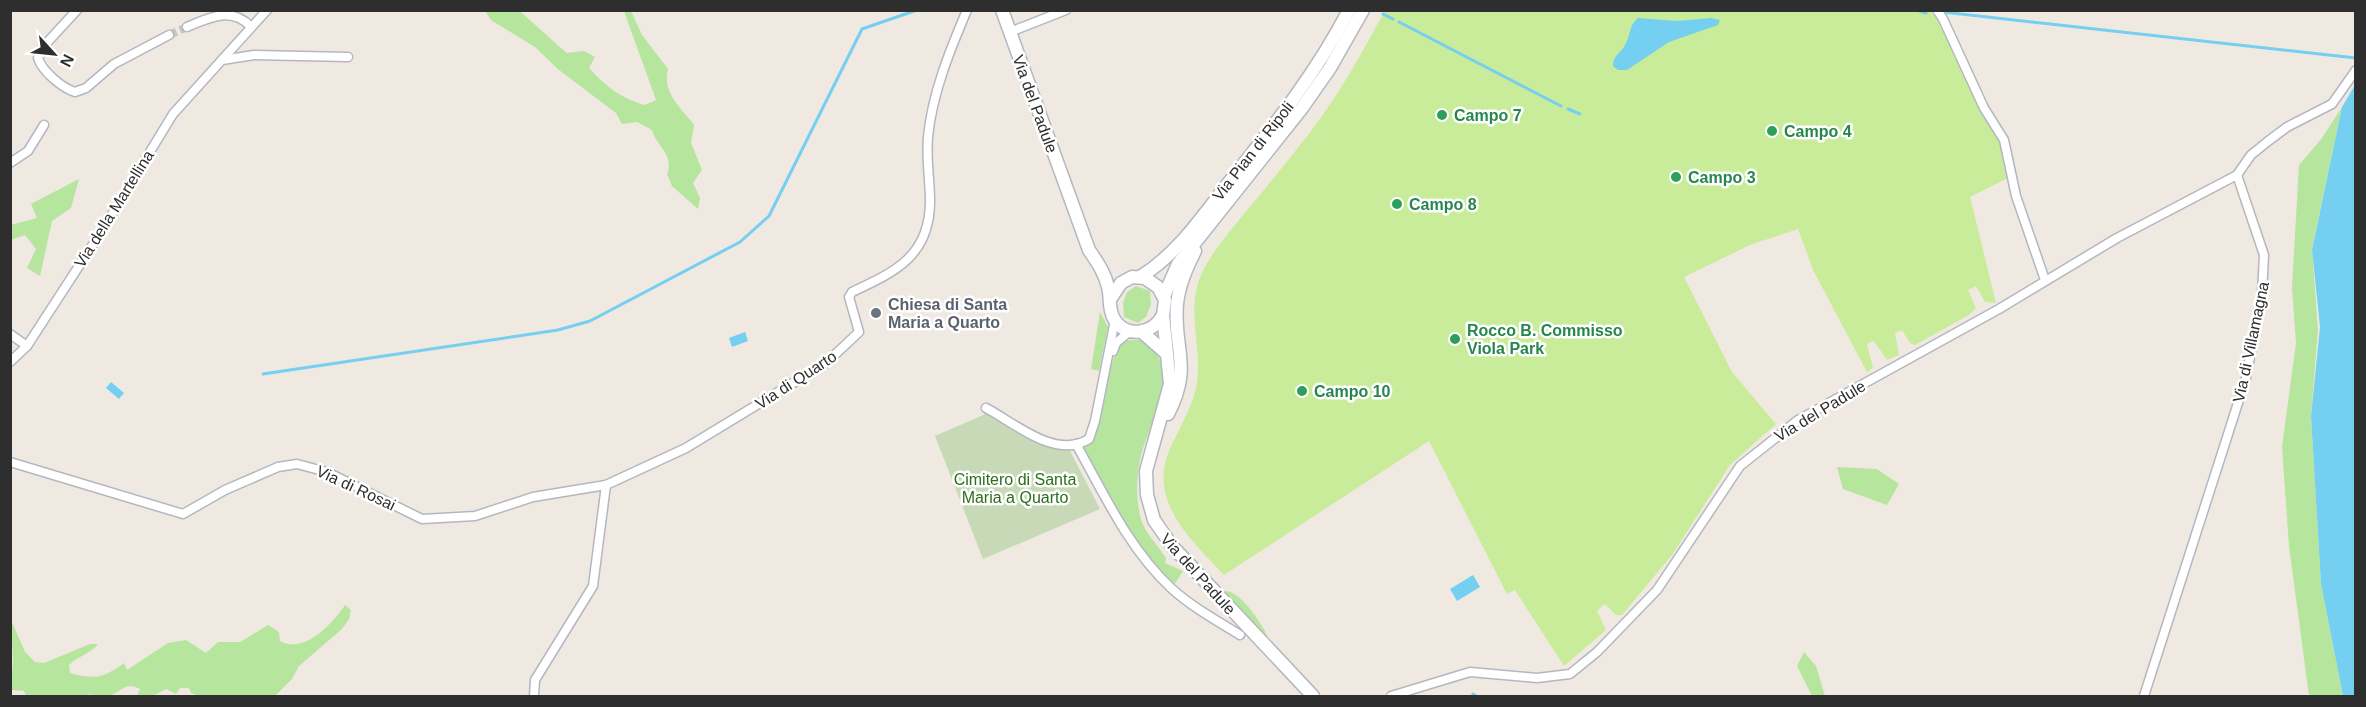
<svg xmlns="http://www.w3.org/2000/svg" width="2366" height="707" font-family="Arial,sans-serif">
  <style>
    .green { fill: #b6e59e }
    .cemetery { fill: #c8d9b8 }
    .pitch { fill: #c9ec9a }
    .water { fill: #75cff0 }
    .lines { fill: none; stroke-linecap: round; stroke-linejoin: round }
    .stream { stroke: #75cff0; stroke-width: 3 }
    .street-tunnel { stroke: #c8c4bd; stroke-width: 8; stroke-dasharray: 8 4; stroke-linecap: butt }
    .street-casing { stroke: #b4b7c1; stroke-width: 11 }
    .secondary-casing { stroke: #b4b7c1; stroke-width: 15 }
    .street { stroke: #fff; stroke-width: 8 }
    .secondary { stroke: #fff; stroke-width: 12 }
    .leisure-dot { fill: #2e9e5b; stroke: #fff; stroke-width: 2 }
    .worship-dot { fill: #6b7280; stroke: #fff; stroke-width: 2 }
    .labels { text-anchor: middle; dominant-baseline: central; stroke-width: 5; stroke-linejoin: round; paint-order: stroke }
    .street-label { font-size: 16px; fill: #2e2e2e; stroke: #fff }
    .leisure-label { font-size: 16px; font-weight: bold; fill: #27864d; stroke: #fff; text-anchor: start }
    .worship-label { font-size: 16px; font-weight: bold; fill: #5b616d; stroke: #fff; text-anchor: start }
    .park-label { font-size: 16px; fill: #2c6e1b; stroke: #fff }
  </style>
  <rect width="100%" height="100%" fill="#efe9e1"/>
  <g class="green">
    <path d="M485,11C495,10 509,8 519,11C522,12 559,47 567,53L584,51L595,57L589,68C606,86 620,98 645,105L656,100L624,11H631L642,35L668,69C662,93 680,106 694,125L691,143L702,170L693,183L700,198L698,209L672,186L667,174C675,155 656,146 652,130L637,122L622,124L616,113L559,70L535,47L491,20Z"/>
    <path d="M2342,107L2312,249L2318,330L2311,416L2321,584L2343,696H2309L2289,546L2282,447L2296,343L2292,288L2299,165L2322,138Z"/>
    <path d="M79,179L71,208L52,221L40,276L27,268L36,249L25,235L11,240V225L37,218L31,204Z"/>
    <path d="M1136,286L1150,291L1151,304L1146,317L1138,323L1124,317L1123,303L1127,292Z"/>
    <path d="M1100,312L1108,327L1099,371L1091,369Z"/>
    <path d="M1130,340H1146C1184,377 1149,418 1140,460C1136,477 1136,502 1141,519C1144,532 1159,546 1166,558L1165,563L1183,571L1174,585L1137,544L1081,449C1115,427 1098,350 1130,340Z"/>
    <path d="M1837,467L1877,469L1899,484L1887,505L1843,489Z"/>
    <path d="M1226,591C1242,592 1266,629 1270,643L1223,594Z"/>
    <path d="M345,605L351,610L349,619L342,629L299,666L292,679L275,696H199L191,693L189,688H180L176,694L166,689L153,696H137L140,689C125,680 121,693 108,696C104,698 97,696 92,696L90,694L86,696H26L24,691L11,690L13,660L11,620L25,652L35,662L44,663L90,644H98C90,654 78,656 69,665L70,673C95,680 104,678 124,663L127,670L168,643L186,640L206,653L218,642H240L268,625L279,632L280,641C304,655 333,623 345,605Z"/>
    <path d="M1804,652L1816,666L1825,696H1812L1797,666Z"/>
  </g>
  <path class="cemetery" d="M990,412L1068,447L1100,509L983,559L935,436Z"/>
  <path class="pitch" d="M1385,11H1930L1942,26L1978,105L2001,142L2008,178L1970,197L1996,303L1985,302L1976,286L1968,290L1976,308L1969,315L1915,345L1910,343L1902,330L1895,333L1899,355L1887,360L1874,341L1867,344L1873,368L1867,372L1813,270L1798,229L1750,245L1684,277L1732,372L1776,424L1730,465L1672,555L1622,615H1616L1605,604L1597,611L1606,630L1564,666L1515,590L1507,594L1429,441L1224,575C1192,541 1148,502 1169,451C1178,430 1191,410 1196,388C1204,350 1185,313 1201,275C1212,251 1232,229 1248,209C1270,183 1291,157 1311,131C1340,93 1362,52 1385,11Z"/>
  <g class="water">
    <path d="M1638,18L1677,21L1711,18L1720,20L1718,25L1669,42L1627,70H1618L1613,66C1613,55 1621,53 1625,45C1631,35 1628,27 1638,18Z"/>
    <path d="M2355,85L2356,696H2343L2321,584L2311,416L2320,327L2312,250L2342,107Z"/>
    <path d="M745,332L748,341L732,347L729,338Z"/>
    <path d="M111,382L124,393L119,399L106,388Z"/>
    <path d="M1473,575L1480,587L1457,601L1450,589Z"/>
  </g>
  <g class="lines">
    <g class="stream">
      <path d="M1916,10L1926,13"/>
      <path d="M1943,12L2356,58"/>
      <path d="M1383,14L1393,19"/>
      <path d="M1399,22L1561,106"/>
      <path d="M1568,109L1580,114"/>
      <path d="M263,374L558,330L590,321L740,242L769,216L862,29L917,10"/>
      <path d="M1473,694L1476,696"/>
    </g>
    <path class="street-tunnel" d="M169,35L187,27"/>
    <defs>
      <g id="street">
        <path d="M77,10L43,47L38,58C42,71 62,88 75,92L86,88L114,64L169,35"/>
        <path d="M1937,10L1943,19L1984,108L2004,140L2016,196L2045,280"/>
        <path d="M187,27C208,18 232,6 251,27"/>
        <path d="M1010,32L1066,10"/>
        <path d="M222,60L254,55L348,57"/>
        <path d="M10,163L28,151L44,125"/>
        <path d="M10,334L27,346"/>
        <path d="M1113,351L1116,343L1130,331"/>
        <path d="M10,362L27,346L103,229L173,114L267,10"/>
        <path d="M986,408C1015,423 1055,460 1089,439L1095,421L1115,320"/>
        <path d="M1076,444C1104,494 1129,549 1171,588C1192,607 1216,620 1240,635"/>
        <path d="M10,462L183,514L225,490L278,467L297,464L327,472L422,519L475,516L533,497L606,485"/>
        <path d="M534,696L535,680L593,586L606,485L686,448L765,400L826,363L859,332L849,297L852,292C895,272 930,256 930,201C930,180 926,159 928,137C932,94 950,50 967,10"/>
        <path d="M1391,696L1470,672L1537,678L1570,674L1597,652L1657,590L1740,466L1798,420L1999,309L2117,238L2237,175L2251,155L2267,142L2287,127L2332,104L2356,70"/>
        <path d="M2144,696L2246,378L2262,294L2264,255L2237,175"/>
      </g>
      <g id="secondary">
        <path d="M1002,10L1089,250C1097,262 1105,273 1108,287C1111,298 1108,309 1114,319C1126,339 1153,334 1163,315"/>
        <path d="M1140,277C1179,253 1203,215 1231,180C1274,126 1317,72 1349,10"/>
        <path d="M1164,296L1178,264L1302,108L1330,68L1363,10"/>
        <path d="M1111,298L1121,283L1132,277L1145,278L1158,287L1165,300L1163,315L1170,384L1146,471L1147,495L1154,520L1172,546L1313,696"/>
        <path d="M1142,332L1167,354"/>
        <path d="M1168,414C1193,366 1173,349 1177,304C1179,285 1186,269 1195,251"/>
      </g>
    </defs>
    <use href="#street" class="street-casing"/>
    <use href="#secondary" class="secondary-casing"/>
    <use href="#street" class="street"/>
    <use href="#secondary" class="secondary"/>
  </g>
  <g class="leisure-dot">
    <circle cx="1442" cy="115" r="6"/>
    <circle cx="1772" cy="131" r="6"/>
    <circle cx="1676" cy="177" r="6"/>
    <circle cx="1397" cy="204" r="6"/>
    <circle cx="1455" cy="339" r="6"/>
    <circle cx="1302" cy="391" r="6"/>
  </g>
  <circle class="worship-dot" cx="876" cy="313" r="6"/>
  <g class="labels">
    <g class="street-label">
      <text transform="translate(1035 104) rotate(70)">Via del Padule</text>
      <text transform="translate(1253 151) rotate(-52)">Via Pian di Ripoli</text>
      <text transform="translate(114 209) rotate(-58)">Via della Martellina</text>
      <text transform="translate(2251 342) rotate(-78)">Via di Villamagna</text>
      <text transform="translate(796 380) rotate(-33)">Via di Quarto</text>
      <text transform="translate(1820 411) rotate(-31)">Via del Padule</text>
      <text transform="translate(356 488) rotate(25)">Via di Rosai</text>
      <text transform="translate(1198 574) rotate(48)">Via del Padule</text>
    </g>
    <g class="leisure-label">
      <text x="1454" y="115">Campo 7</text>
      <text x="1784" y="131">Campo 4</text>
      <text x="1688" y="177">Campo 3</text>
      <text x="1409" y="204">Campo 8</text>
      <text x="1467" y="330">Rocco B. Commisso<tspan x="1467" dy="18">Viola Park</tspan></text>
      <text x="1314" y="391">Campo 10</text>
    </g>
    <g class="worship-label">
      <text x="888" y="304">Chiesa di Santa<tspan x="888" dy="18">Maria a Quarto</tspan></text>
    </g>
    <g class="park-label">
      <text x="1015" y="479">Cimitero di Santa<tspan x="1015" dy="18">Maria a Quarto</tspan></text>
    </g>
  </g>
  <rect width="2366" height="707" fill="none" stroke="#2e2e2e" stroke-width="24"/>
  <g transform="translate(54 54) rotate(117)" stroke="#ffffff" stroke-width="4.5" paint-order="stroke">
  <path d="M0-4.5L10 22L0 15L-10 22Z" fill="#2e2e2e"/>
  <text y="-9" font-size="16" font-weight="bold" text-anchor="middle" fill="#2e2e2e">N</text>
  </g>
</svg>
